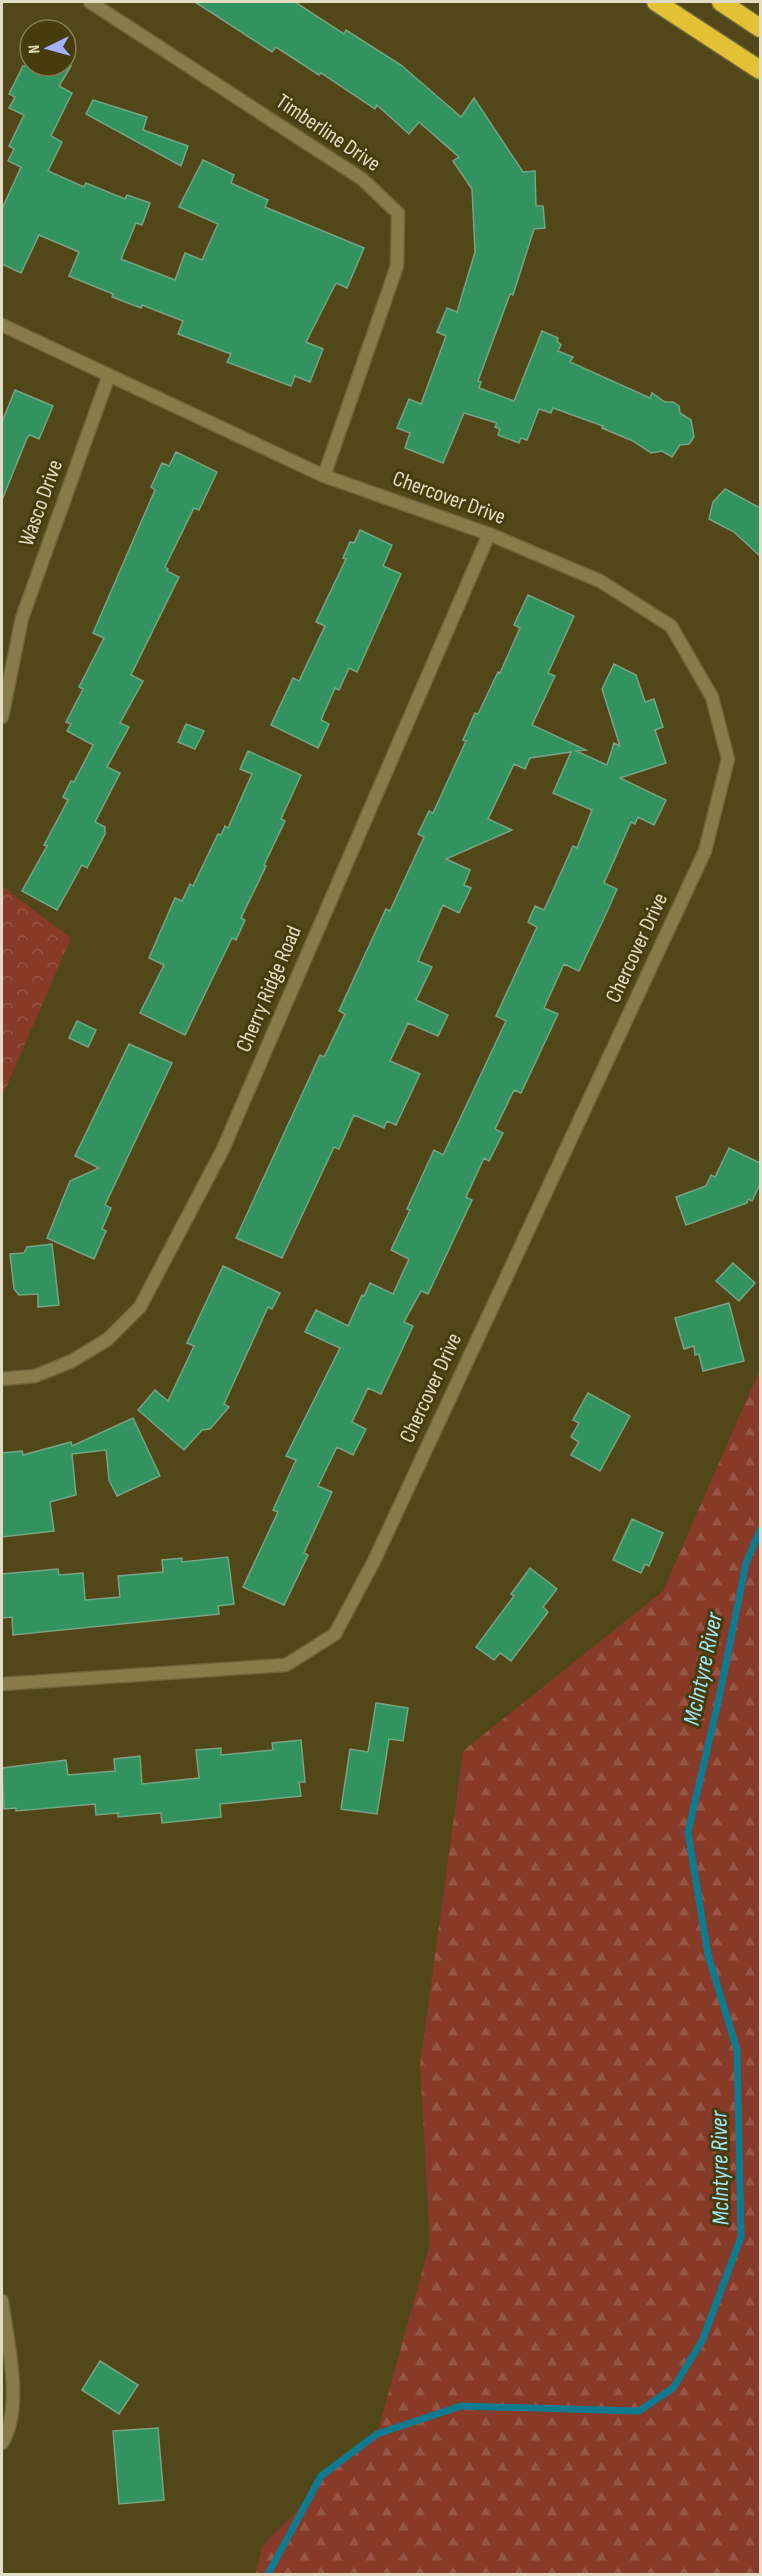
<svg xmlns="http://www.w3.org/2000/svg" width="762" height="2576" font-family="'Sofia Sans Condensed',sans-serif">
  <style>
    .forest { fill: url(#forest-firs) }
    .park { fill: url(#park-crowns) }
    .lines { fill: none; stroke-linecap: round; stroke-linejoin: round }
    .stream { stroke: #0f7b90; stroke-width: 7 }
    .building { fill: #32935e; stroke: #76a486; stroke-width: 1.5 }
    .street-casing { stroke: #6f653a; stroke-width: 15 }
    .highway-casing { stroke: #6f653a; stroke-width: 21 }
    .street { stroke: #897c4b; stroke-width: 12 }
    .highway { stroke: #e2c134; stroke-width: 18 }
    .labels { text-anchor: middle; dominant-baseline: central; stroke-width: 6; stroke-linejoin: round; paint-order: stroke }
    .street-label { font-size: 22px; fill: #e2dcc4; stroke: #473c0b }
    .water-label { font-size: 24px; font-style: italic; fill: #a1e7f9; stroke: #473c0b }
  </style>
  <defs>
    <pattern id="forest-firs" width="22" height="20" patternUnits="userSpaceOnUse" patternTransform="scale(1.5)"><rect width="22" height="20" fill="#863a27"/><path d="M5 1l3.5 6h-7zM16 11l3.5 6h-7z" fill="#975645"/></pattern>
    <pattern id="park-crowns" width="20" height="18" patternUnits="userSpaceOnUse" patternTransform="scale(1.5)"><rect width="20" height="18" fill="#863a27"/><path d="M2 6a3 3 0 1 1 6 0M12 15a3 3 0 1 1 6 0" fill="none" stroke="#975645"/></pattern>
  </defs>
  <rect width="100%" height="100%" fill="#524718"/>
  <path class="forest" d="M760,1369V2574H256L262,2546L308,2500L321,2476L377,2434L430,2243L420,2065L463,1751L663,1591Z"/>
  <path class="park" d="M2,886L71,938L2,1097Z"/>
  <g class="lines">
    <path class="stream" d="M268,2574L321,2476L377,2434L461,2406L639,2411L673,2388L702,2341L741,2237L737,2050L708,1955L688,1832L719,1698L746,1563L760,1530"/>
  </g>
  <g class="building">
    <path d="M195,2H295L344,34L346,30L401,65L461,117L474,98L523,172L535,171L536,206H543L545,228L534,229L513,295L510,294L478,381L481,382L479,388L514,401L542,331L558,338L557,341L561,345L558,351L573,357L570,362L650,398L652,393L665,402H673L679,406L680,413L691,420L694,437L689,444L680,445L672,457L662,451L651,453L633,441L602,428L603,426L553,408L551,413L539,409L527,440L521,438L519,443L498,435L500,429L495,427L497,423L464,413L443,463L405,448L410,433L397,428L409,399L421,404L446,336L437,332L447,308L457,312L475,252L472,189L453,161L459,157L419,122L409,134L377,105L375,109L321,73L319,75L276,47L272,52Z"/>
    <path d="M23,66H71L59,86L72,93L51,136L62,142L48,171L84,187L86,183L125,199L127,195L150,203L142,225L136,223L121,259L175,280L185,253L202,260L218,224L179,207L203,160L234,175L231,183L268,200L265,207L364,248L347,288L336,283L306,342L323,349L310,382L295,376L291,386L227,362L231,354L178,334L183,321L142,305L141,308L112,297L113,294L69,276L79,252L39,235L21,273L2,264V209L21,167L8,161L14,149L9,146L24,115L9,108L15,97L9,94Z"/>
    <path d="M93,100L147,117L143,130L188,146L181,166L86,114Z"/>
    <path d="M15,390L53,406L39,439L30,435L27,438L2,500V422Z"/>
    <path d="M176,452L217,472L199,510L194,508L165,567L168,569L167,571L179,577L131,675L143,681L120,723L129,727L107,767L120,773L95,822L105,827V834L87,868L82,865L57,910L22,891L47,846L44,845L68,800L63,797L71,781L74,782L93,745L67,731L71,724L66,722L83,689L79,687L104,638L93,633L155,490L151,487L162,463L169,466Z"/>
    <path d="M725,489L760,508V556L734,532L709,519L713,502Z"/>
    <path d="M360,530L392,545L383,566L401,574L357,672L349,668L339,690L335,688L321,720L329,724L318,748L271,725L293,678L299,681L325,626L316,622L346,559L343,558L350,542L354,543Z"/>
    <path d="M528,595L574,616L548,673L555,676L532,725L586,750L576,751L607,765L614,743L620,746L602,689L614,664L636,675L645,702L654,699L663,727L655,730L666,763L620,778L666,800L654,825L638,817L635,824L631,822L604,883L617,889L606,914L579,971L564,964L544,1008L558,1014L521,1093L514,1090L495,1129L503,1133L489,1161L484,1158L466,1197L472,1200L428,1294L421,1291L404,1322L413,1326L381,1394L368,1388L352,1422L366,1429L353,1455L337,1447L318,1486L332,1492L304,1553L308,1555L284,1605L243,1587L278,1512L273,1510L296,1460L286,1456L340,1348L305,1332L316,1310L348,1326L362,1295L364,1296L370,1283L393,1294L409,1259L391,1250L410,1210L407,1209L434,1150L443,1155L506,1021L496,1016L537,927L528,922L535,906L544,910L573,846L577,848L592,810L553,793L571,752L530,758L525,769L514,764L488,819L512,830L446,859L470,870L464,885L471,888L459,913L443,905L418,961L432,967L416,1000L448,1015L438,1036L408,1023L390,1061L420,1074L396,1125L387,1121L384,1128L354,1115L339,1149L334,1147L282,1258L236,1238L320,1055L324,1057L345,1014L339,1011L386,909L390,911L424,837L418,834L429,811L433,813L466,741L463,740L475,713L478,714L498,672L500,673L520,628L514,625Z"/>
    <path d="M186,724L204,731L195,749L178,742Z"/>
    <path d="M248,751L301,775L281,819L285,821L264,865L266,866L241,918L245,920L236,940L232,938L185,1035L140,1013L164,965L149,958L175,898L182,901L190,884L193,886L218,834L221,835L225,826L228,828L252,774L240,769Z"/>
    <path d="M77,1021L96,1030L88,1047L69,1038Z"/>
    <path d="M129,1044L172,1063L105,1205L111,1208L102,1229L106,1231L94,1259L47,1238L70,1181L99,1168L75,1156Z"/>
    <path d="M729,1148L760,1163V1184L752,1201L748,1199L747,1203L686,1225L676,1197L706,1186L711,1175L715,1177Z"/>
    <path d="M52,1244L59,1305L38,1307V1294L19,1295L14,1289L10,1254L24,1253L27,1247Z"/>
    <path d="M733,1263L755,1283L739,1301L716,1281Z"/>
    <path d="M223,1266L280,1293L272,1309L268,1307L224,1404L229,1407L210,1429L202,1430L184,1450L138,1410L155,1390L168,1401L194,1346L187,1343Z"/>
    <path d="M729,1303L744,1361L703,1371L699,1354L695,1355L694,1346L684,1349L675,1318Z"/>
    <path d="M588,1393L630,1416L600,1471L571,1455L579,1442L571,1437L579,1423L573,1420Z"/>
    <path d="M133,1418L160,1476L117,1496L109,1480L106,1450L72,1454L76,1495L50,1502L54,1531L2,1537V1453L22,1451L23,1455L71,1442L72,1446Z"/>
    <path d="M632,1519L663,1533L649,1566L645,1564L641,1573L613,1560Z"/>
    <path d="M228,1557L234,1604L218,1606L219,1614L13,1635L12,1617L2,1618V1574L58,1569L59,1575L83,1573L85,1600L120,1597L118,1576L163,1572L162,1560L182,1558V1562Z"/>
    <path d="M530,1568L557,1589L543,1607L548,1612L511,1661L500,1653L494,1660L476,1647L514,1596L511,1594Z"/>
    <path d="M376,1703L408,1708L403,1741L389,1739L377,1814L341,1809L350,1749L368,1752Z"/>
    <path d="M301,1740L305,1782H299L301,1796L220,1804L221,1817L162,1823L161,1813L118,1817V1813L96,1815L95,1804L16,1811V1808L4,1809L2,1768L66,1760L68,1775L115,1771L114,1759L140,1756L142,1784L199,1778L196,1750L221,1748V1755L273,1750L272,1743Z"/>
    <path d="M100,2361L138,2385L119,2414L82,2390Z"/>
    <path d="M158,2428L164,2500L119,2504L113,2431Z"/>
  </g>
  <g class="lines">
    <defs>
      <g id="street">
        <path d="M90,2L362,179L398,213L397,266L324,476"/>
        <path d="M2,325L324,476L489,534L600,581L671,626L712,697L728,759L705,851L374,1561L335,1634L286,1665L2,1684"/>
        <path d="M2,717L22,618L109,375"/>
        <path d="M2,1379L35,1376L72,1361L108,1339L140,1307L223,1149L489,534"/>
        <path d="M2,2301C7,2341 24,2407 2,2443"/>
      </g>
      <g id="highway">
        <path d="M656,2L760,70"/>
        <path d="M721,2L760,28"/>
      </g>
    </defs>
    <use href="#street" class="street-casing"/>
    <use href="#highway" class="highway-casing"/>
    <use href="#street" class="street"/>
    <use href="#highway" class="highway"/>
  </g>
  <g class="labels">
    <g class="street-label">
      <text transform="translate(328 133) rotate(34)">Timberline Drive</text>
      <text transform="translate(449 498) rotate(20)">Chercover Drive</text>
      <text transform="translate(41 503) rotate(-70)">Wasco Drive</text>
      <text transform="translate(637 948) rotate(-65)">Chercover Drive</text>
      <text transform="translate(269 989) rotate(-67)">Cherry Ridge Road</text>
      <text transform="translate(431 1388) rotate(-65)">Chercover Drive</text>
    </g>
    <g class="water-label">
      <text transform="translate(703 1669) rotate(-78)">McIntyre River</text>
      <text transform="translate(720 2168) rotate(-91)">McIntyre River</text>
    </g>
  </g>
  <rect width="762" height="2576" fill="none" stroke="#e2dcc4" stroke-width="6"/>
  <g transform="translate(48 48) rotate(265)"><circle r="28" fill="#473c0b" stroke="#857c55" stroke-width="1.5"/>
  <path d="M0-4.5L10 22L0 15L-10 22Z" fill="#a3b2fc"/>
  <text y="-9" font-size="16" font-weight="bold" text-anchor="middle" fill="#e2dcc4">N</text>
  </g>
</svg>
